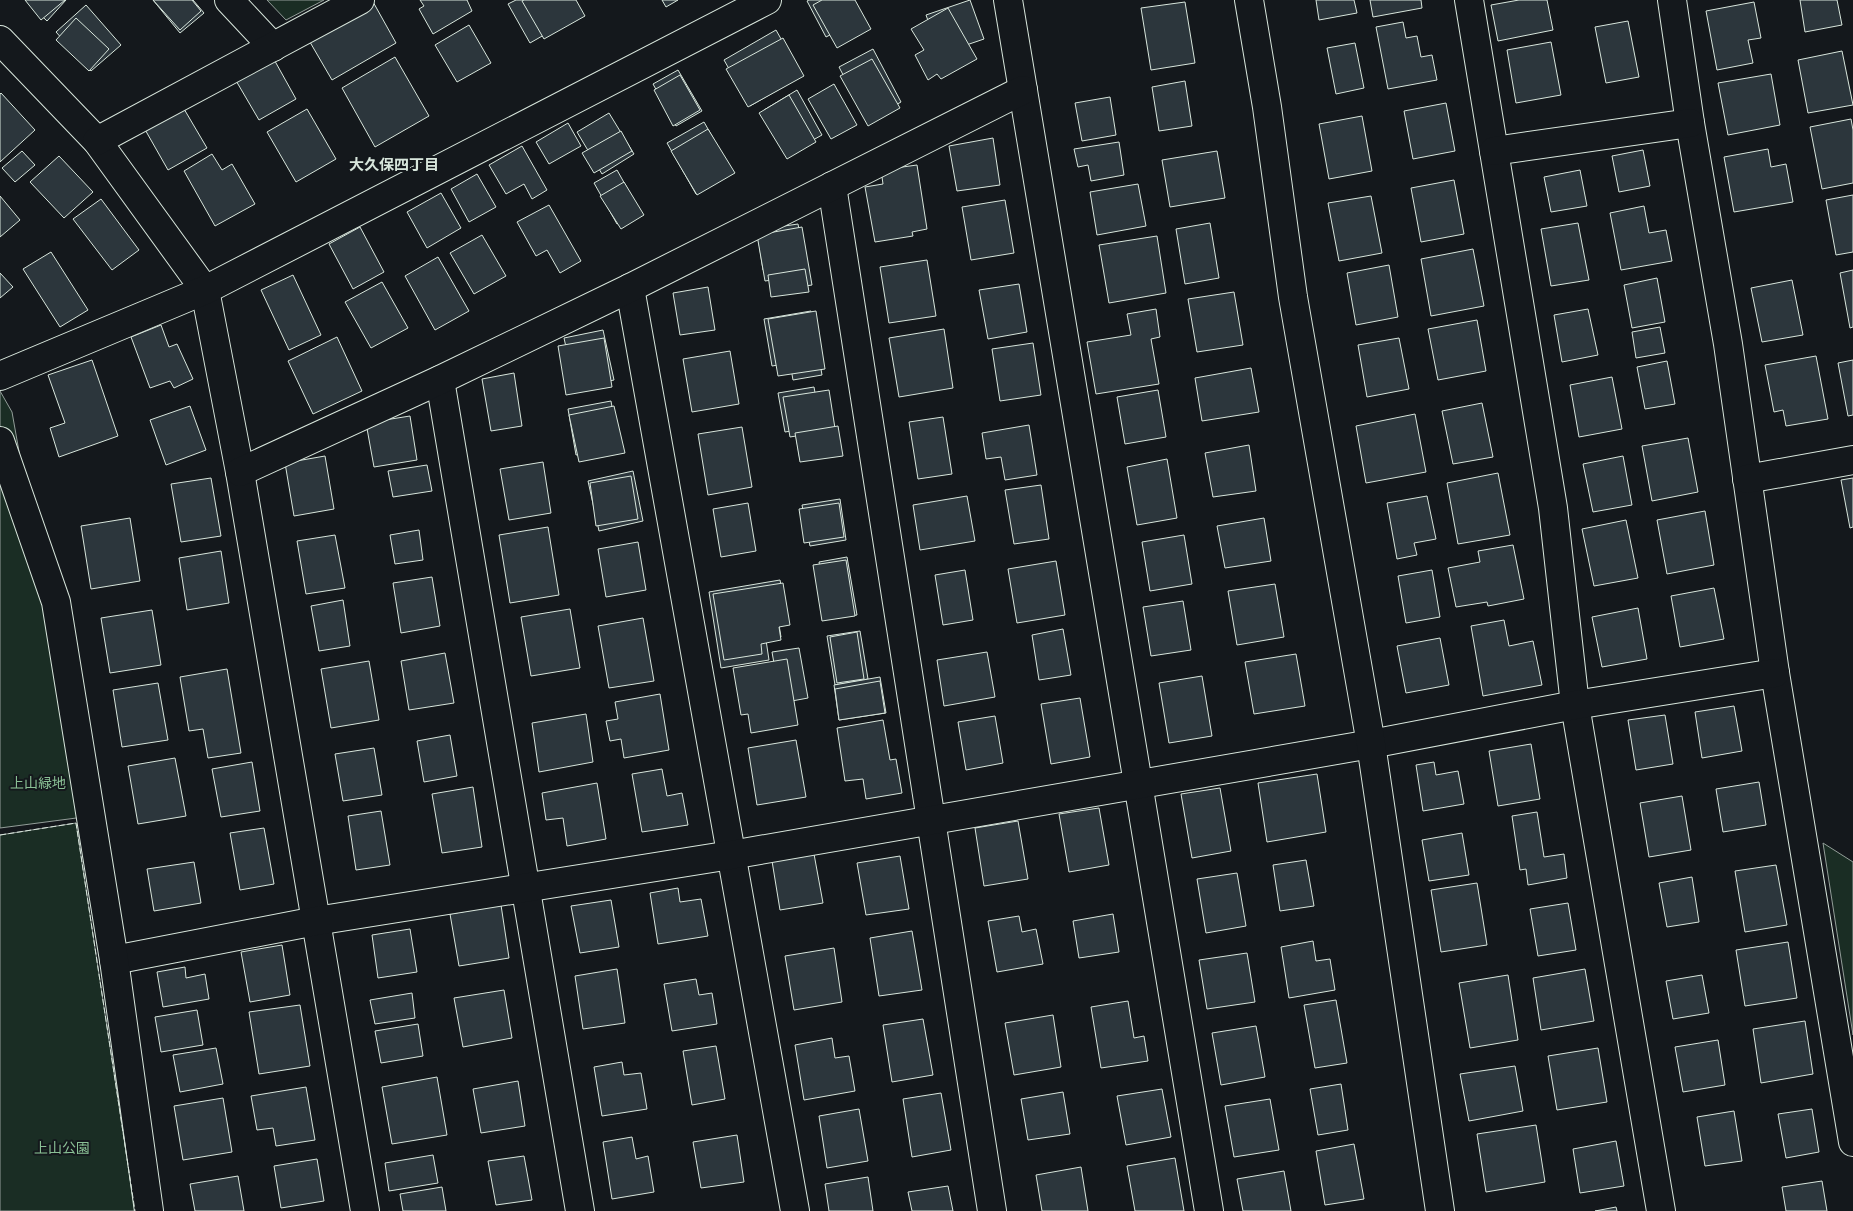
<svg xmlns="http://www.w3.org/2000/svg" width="1853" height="1211" font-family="'Asap Condensed','Noto Sans JP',sans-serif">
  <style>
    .green { fill: #1a2d24; stroke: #939e99 }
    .building { fill: #2c363c; stroke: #d8e6dc }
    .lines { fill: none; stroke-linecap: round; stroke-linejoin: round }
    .street-casing { stroke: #d8e6dc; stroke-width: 30 }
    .secondary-casing { stroke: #d8e6dc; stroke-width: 30 }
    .street { stroke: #14181c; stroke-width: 28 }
    .secondary { stroke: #14181c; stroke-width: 28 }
    .fence { stroke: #d8e6dc; stroke-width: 1; stroke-dasharray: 6 2.5; stroke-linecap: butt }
    .labels { text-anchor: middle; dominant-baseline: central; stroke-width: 4; stroke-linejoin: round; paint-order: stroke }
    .park-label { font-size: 14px; fill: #8ac095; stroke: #14181c }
    .neighbourhood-label { font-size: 15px; font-weight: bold; fill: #d8e6dc; stroke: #14181c }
  </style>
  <rect width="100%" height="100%" fill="#14181c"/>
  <g class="green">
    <path d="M267,0H324L286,20Z"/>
    <path d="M0,391L12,412L84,817L0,828Z"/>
    <path d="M76,823L135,1211H0V835Z"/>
    <path d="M1823,843L1853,862V1035Z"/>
  </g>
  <g class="building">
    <path d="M25,0H66L47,21Z"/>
    <path d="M25,0H65L41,20Z"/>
    <path d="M153,0H193L204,13L180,33Z"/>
    <path d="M153,0H192L201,11L180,30Z"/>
    <path d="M372,0L396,43L332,80L307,37Z"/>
    <path d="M420,0H467L472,11L433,34L419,9L424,6Z"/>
    <path d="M516,0H558L570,20L530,43L508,4Z"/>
    <path d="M524,0H576L585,16L544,39L522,1Z"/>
    <path d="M662,0H678L666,7Z"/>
    <path d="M809,0H849L859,20L826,37L807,1Z"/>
    <path d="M822,0H855L871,29L837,48L813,5Z"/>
    <path d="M970,0L984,39L940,54L926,15Z"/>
    <path d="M1316,0H1354L1357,13L1319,20Z"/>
    <path d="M1370,0H1421L1422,8L1373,17Z"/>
    <path d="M1519,0H1547L1553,30L1498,41L1491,5Z"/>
    <path d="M1800,0H1837L1842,25L1805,32Z"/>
    <path d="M1185,2L1195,63L1151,70L1141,8Z"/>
    <path d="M1754,2L1761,38L1748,40L1753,63L1717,70L1706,11Z"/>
    <path d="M86,5L121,45L91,71L56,32Z"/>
    <path d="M948,8L977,59L941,79L937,74L928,80L915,55L924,50L911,29Z"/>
    <path d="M76,18L109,49L89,71L56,40Z"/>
    <path d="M1628,21L1639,77L1606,83L1595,27Z"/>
    <path d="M1403,22L1406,38L1417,36L1421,57L1432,55L1437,80L1388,89L1376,27Z"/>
    <path d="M469,25L491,63L457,82L435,45Z"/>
    <path d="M776,30L802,76L750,106L724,60Z"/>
    <path d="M783,38L804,76L748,107L726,69Z"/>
    <path d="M1551,42L1561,95L1516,103L1507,50Z"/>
    <path d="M1355,43L1364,88L1336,94L1327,48Z"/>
    <path d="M266,45L296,99L259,120L228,67Z"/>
    <path d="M873,49L901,102L867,121L839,67Z"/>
    <path d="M1842,51L1853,105L1808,113L1798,60Z"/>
    <path d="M395,57L429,116L375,147L342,88Z"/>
    <path d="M872,59L900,108L868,126L840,76Z"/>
    <path d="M678,70L702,111L676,126L653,84Z"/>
    <path d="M1771,74L1780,125L1728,135L1718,83Z"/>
    <path d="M680,75L700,110L673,126L654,90Z"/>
    <path d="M1185,81L1192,126L1159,131L1152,87Z"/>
    <path d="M834,84L857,125L831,139L808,99Z"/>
    <path d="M797,90L822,135L788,154L764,110Z"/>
    <path d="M1,93L35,130L0,162V94Z"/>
    <path d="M789,95L816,142L787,159L759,113Z"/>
    <path d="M177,97L207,148L168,170L139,119Z"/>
    <path d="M1110,97L1116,135L1082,141L1075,103Z"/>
    <path d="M1446,103L1455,151L1413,159L1404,111Z"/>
    <path d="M307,109L336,159L296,182L267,132Z"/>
    <path d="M609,113L634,154L602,174L577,132Z"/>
    <path d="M1362,116L1372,171L1329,179L1319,124Z"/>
    <path d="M1851,119L1853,130V183L1822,189L1810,127Z"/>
    <path d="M704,122L733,173L696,194L667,143Z"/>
    <path d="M568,123L581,146L549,164L536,142Z"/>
    <path d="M708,129L735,173L697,195L671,151Z"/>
    <path d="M621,131L632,151L594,173L582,153Z"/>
    <path d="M993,138L1000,185L957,191L949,146Z"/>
    <path d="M1119,142L1124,175L1091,181L1088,165L1078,167L1074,149Z"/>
    <path d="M522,146L547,190L532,199L524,184L506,194L489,165Z"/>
    <path d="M1768,149L1771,167L1786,164L1793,202L1734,212L1724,157Z"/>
    <path d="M1643,150L1650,186L1619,192L1612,156Z"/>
    <path d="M22,151L35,165L15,182L2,168Z"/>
    <path d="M1217,151L1225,198L1170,207L1162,160Z"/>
    <path d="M212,154L222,170L232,164L255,204L215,226L184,171Z"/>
    <path d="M59,156L93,192L64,218L30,182Z"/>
    <path d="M917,165L927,229L912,232L913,236L875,242L865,187L883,184L881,170Z"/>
    <path d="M617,170L640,211L617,224L594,183Z"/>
    <path d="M1580,170L1587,206L1551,212L1544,177Z"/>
    <path d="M477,174L496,207L469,222L451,189Z"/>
    <path d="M1454,180L1464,234L1421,242L1411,188Z"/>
    <path d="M624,182L644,215L621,229L600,196Z"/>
    <path d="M1138,184L1146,226L1097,235L1090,192Z"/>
    <path d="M441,193L461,228L427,248L407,212Z"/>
    <path d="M1853,195V252L1836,255L1826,200Z"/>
    <path d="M0,196L20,220L0,237Z"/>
    <path d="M1371,196L1382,253L1339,261L1328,203Z"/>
    <path d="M101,199L139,250L112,270L73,219Z"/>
    <path d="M1005,200L1014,253L971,260L962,207Z"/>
    <path d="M549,205L581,261L560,273L547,250L536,256L517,222Z"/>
    <path d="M1644,206L1649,233L1666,230L1672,261L1621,270L1610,213Z"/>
    <path d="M1210,223L1219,278L1185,284L1176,229Z"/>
    <path d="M1578,223L1589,280L1551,286L1541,229Z"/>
    <path d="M798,224L805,263L763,270L757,230Z"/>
    <path d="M360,227L384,272L353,289L329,244Z"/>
    <path d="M802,227L812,285L774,291L772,280L765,281L757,235Z"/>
    <path d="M482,235L506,276L474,294L450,253Z"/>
    <path d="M1157,236L1166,293L1109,303L1099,245Z"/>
    <path d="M1473,249L1484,306L1431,316L1421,259Z"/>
    <path d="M51,252L88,310L60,327L23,269Z"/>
    <path d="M438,257L469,311L435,330L405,276Z"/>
    <path d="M927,260L936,316L889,323L880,267Z"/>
    <path d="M1389,265L1398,317L1356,325L1347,273Z"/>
    <path d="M805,269L809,292L771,297L768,275Z"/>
    <path d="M1853,270V327L1850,328L1840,273Z"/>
    <path d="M0,273L13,287L0,298Z"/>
    <path d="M293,275L321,335L289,350L261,290Z"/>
    <path d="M1657,278L1665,322L1632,328L1624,285Z"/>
    <path d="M1792,280L1803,335L1762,342L1751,288Z"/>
    <path d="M382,282L408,328L371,348L345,302Z"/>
    <path d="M1019,284L1027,332L988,339L979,290Z"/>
    <path d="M708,287L715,330L680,335L673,293Z"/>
    <path d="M1234,292L1243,345L1197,352L1188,299Z"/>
    <path d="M1156,309L1160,337L1151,339L1159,384L1096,394L1087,342L1131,335L1127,314Z"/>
    <path d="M1588,309L1598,355L1562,362L1554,315Z"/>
    <path d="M811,311L822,375L793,380L790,363L772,366L764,319Z"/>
    <path d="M816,311L825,369L778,376L768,319Z"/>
    <path d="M1477,320L1486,371L1438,380L1428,329Z"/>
    <path d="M161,325L169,347L177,344L193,379L174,388L170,381L150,388L131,337Z"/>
    <path d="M1660,327L1665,353L1636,358L1632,332Z"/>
    <path d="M944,329L953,388L899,397L889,338Z"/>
    <path d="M603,330L614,380L575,388L564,338Z"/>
    <path d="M337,337L362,391L313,414L288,361Z"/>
    <path d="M604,338L612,387L566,395L558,346Z"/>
    <path d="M1399,338L1409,389L1367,397L1358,345Z"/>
    <path d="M1033,343L1041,395L1000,401L992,349Z"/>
    <path d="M730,351L739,404L692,412L683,359Z"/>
    <path d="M1816,356L1828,419L1786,426L1783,410L1774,412L1765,365Z"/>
    <path d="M92,360L118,436L59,457L50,428L65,423L48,375Z"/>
    <path d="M1853,360V415L1848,416L1838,363Z"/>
    <path d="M1667,361L1675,404L1645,409L1637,367Z"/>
    <path d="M1251,368L1259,412L1202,421L1195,378Z"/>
    <path d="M514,373L522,426L491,431L482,379Z"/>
    <path d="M1612,377L1622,429L1579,437L1570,385Z"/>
    <path d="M814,387L821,426L785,432L778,393Z"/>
    <path d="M829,390L839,454L800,460L796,436L790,437L783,397Z"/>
    <path d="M1158,390L1166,437L1125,444L1117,397Z"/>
    <path d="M611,401L619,448L576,455L568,409Z"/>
    <path d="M1482,403L1493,457L1453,464L1442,411Z"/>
    <path d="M190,406L206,450L166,465L150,420Z"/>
    <path d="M614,406L625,453L579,462L569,415Z"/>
    <path d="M1415,414L1426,472L1366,483L1356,426Z"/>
    <path d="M410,416L417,460L374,467L366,423Z"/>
    <path d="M943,417L952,474L918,479L909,422Z"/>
    <path d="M1029,425L1037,475L1005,480L1001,457L986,459L982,433Z"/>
    <path d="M838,426L843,456L800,462L795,433Z"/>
    <path d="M742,427L752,487L708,495L698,434Z"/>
    <path d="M1688,438L1698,492L1652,501L1642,446Z"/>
    <path d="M1249,445L1256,491L1213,497L1205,453Z"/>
    <path d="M325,456L334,509L294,516L285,463Z"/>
    <path d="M1623,456L1632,505L1593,512L1583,464Z"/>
    <path d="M1167,459L1177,518L1137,525L1127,467Z"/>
    <path d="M543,462L551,513L509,520L500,469Z"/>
    <path d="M427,465L432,491L393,497L388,471Z"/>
    <path d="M633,471L643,521L599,531L588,481Z"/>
    <path d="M1498,473L1510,535L1458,544L1447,483Z"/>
    <path d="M631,476L638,519L596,526L590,483Z"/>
    <path d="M211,478L221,536L181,542L171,484Z"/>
    <path d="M1853,478V527L1850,528L1841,480Z"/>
    <path d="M1041,485L1049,539L1014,544L1005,490Z"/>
    <path d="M967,496L975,541L920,550L913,505Z"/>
    <path d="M1427,496L1436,539L1414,543L1417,555L1397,559L1387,503Z"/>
    <path d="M840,499L846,540L810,546L802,505Z"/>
    <path d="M748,503L756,551L721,557L713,509Z"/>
    <path d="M839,503L844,537L804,543L799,509Z"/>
    <path d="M1705,511L1714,565L1667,574L1657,520Z"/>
    <path d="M130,518L140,581L91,589L81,526Z"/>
    <path d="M1264,518L1271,561L1225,568L1217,526Z"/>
    <path d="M1626,520L1638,578L1594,586L1582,529Z"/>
    <path d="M548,527L559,595L510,603L499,535Z"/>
    <path d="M419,530L423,560L395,564L390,535Z"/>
    <path d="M335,535L345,588L306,594L297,541Z"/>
    <path d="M1184,535L1192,584L1150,591L1142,542Z"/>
    <path d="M638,542L646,590L606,597L598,549Z"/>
    <path d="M1513,545L1524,599L1488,606L1487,602L1456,607L1448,568L1480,562L1478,551Z"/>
    <path d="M221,551L229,603L187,610L179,558Z"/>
    <path d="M847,557L857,615L829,619L819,562Z"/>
    <path d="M846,560L855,616L822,621L813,565Z"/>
    <path d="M1056,561L1065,615L1017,623L1008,569Z"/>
    <path d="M965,570L973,620L943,625L935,575Z"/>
    <path d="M1432,570L1440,617L1406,623L1398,576Z"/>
    <path d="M432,577L440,626L401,633L393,583Z"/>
    <path d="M780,580L788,623L779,625L781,637L766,640L769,660L721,668L709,592Z"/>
    <path d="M783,583L790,625L779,627L781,640L761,644L762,654L724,660L713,594Z"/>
    <path d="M1275,584L1284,637L1237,645L1228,591Z"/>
    <path d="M1714,588L1724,639L1680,647L1671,596Z"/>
    <path d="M343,600L350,646L319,651L311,606Z"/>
    <path d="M1183,601L1191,650L1151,656L1143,607Z"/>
    <path d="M1638,608L1647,659L1602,667L1592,617Z"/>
    <path d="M570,609L580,668L531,676L521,617Z"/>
    <path d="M152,610L161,665L110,673L101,618Z"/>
    <path d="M643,618L654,681L609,688L598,626Z"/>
    <path d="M1504,620L1509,646L1533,641L1542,685L1483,696L1471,626Z"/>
    <path d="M1063,629L1071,675L1039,680L1032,635Z"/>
    <path d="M860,631L868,679L835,685L827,636Z"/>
    <path d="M857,632L864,679L837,683L830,637Z"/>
    <path d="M1440,638L1449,685L1406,693L1397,646Z"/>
    <path d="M799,648L808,698L781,703L772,652Z"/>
    <path d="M987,652L995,697L944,706L937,660Z"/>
    <path d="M445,653L454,703L409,710L401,661Z"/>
    <path d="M1296,654L1305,706L1254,714L1245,662Z"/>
    <path d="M787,659L798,725L751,733L748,714L741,715L733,668Z"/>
    <path d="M369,661L379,720L331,728L321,669Z"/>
    <path d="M227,669L241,753L208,758L203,729L189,731L180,677Z"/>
    <path d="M1202,676L1212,736L1169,743L1159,683Z"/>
    <path d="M880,677L886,713L839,720L834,685Z"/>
    <path d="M880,681L885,713L839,720L835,689Z"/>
    <path d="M158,683L168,740L122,747L113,690Z"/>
    <path d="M660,694L669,750L624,758L621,739L610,741L606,721L618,719L615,702Z"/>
    <path d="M1080,698L1090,757L1051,764L1041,704Z"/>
    <path d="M1734,706L1742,751L1702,758L1695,712Z"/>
    <path d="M586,714L593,762L539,772L532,723Z"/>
    <path d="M1665,715L1673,764L1636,770L1628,720Z"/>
    <path d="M995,716L1003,763L966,770L958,722Z"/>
    <path d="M883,720L890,760L896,759L902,793L866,799L863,779L845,781L837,728Z"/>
    <path d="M450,735L457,776L424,782L417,741Z"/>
    <path d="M796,740L806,797L757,805L748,748Z"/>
    <path d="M1531,744L1540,799L1498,806L1489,751Z"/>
    <path d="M374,748L382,795L343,801L335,754Z"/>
    <path d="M175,758L186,816L138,824L128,766Z"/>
    <path d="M252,762L260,811L221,817L212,769Z"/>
    <path d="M1434,762L1436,775L1458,771L1464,804L1423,811L1416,765Z"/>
    <path d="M662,769L667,796L682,793L688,825L642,832L632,774Z"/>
    <path d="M1317,774L1326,832L1267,842L1258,783Z"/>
    <path d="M1759,782L1766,825L1723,832L1716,789Z"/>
    <path d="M597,783L606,839L567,846L563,818L546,820L542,793Z"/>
    <path d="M473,787L482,847L442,853L432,794Z"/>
    <path d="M1220,788L1231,851L1192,858L1181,794Z"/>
    <path d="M1682,796L1691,850L1649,857L1640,803Z"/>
    <path d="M1099,808L1109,865L1069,872L1059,814Z"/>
    <path d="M381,811L390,865L356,870L348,816Z"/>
    <path d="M1537,812L1544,857L1564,854L1567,878L1528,885L1526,869L1520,870L1512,816Z"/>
    <path d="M1018,821L1028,879L984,886L975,828Z"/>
    <path d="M264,828L274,884L240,890L230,833Z"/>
    <path d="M1462,833L1469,875L1429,881L1422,840Z"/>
    <path d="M814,854L823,903L780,910L772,861Z"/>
    <path d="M900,856L909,909L866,915L857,863Z"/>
    <path d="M1306,860L1314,906L1280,911L1273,865Z"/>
    <path d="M194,862L201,903L154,911L147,869Z"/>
    <path d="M1776,865L1787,925L1745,932L1735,871Z"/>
    <path d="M1237,873L1246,926L1206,933L1197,879Z"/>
    <path d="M1692,877L1699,922L1667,927L1659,883Z"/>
    <path d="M1477,883L1487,945L1441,952L1431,890Z"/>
    <path d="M678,888L680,902L701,899L708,936L658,944L650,893Z"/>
    <path d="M611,900L619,947L580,953L571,906Z"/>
    <path d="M1568,903L1576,950L1538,956L1530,909Z"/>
    <path d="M501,905L509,958L459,966L450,914Z"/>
    <path d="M1113,914L1119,952L1079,958L1073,921Z"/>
    <path d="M1019,916L1022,932L1036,929L1043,964L997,972L988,921Z"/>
    <path d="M410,929L417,972L378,978L372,935Z"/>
    <path d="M912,931L922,990L879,996L870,938Z"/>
    <path d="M1313,941L1316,961L1330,959L1335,990L1289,998L1281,947Z"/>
    <path d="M1788,942L1797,998L1745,1006L1736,950Z"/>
    <path d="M282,945L290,995L250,1002L241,952Z"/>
    <path d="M834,948L842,1002L794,1010L785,956Z"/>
    <path d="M1247,953L1255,1002L1207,1009L1199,960Z"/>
    <path d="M185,967L186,978L205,974L209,999L163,1007L157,972Z"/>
    <path d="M617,969L625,1023L583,1029L575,976Z"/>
    <path d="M1585,969L1594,1021L1541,1030L1533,978Z"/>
    <path d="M1508,975L1518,1040L1470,1048L1459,983Z"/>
    <path d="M1702,975L1709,1013L1673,1019L1666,981Z"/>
    <path d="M696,979L699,995L712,993L717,1024L672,1031L664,984Z"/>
    <path d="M504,990L512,1038L463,1047L454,998Z"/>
    <path d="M412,993L415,1018L375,1024L370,1000Z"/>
    <path d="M1336,1000L1347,1063L1315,1068L1304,1005Z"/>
    <path d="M1128,1001L1134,1038L1144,1036L1148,1061L1101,1068L1091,1007Z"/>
    <path d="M300,1005L310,1066L259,1074L249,1012Z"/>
    <path d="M197,1010L203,1045L161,1052L155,1017Z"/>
    <path d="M1053,1015L1061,1067L1014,1075L1005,1023Z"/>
    <path d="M923,1019L933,1075L892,1082L883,1025Z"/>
    <path d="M1805,1021L1813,1074L1761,1083L1753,1029Z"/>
    <path d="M418,1024L423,1056L381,1063L375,1031Z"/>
    <path d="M1256,1026L1265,1077L1221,1085L1212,1033Z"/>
    <path d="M832,1038L835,1058L849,1056L855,1091L804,1100L795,1045Z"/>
    <path d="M1718,1040L1725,1085L1683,1092L1675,1047Z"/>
    <path d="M716,1046L725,1099L692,1105L683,1051Z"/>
    <path d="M216,1048L223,1084L180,1092L173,1055Z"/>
    <path d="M1598,1048L1607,1102L1557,1110L1548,1056Z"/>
    <path d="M622,1062L624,1075L641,1073L647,1109L602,1116L594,1067Z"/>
    <path d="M1515,1066L1523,1111L1469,1121L1460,1074Z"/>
    <path d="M437,1077L447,1135L392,1144L382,1087Z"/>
    <path d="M518,1081L525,1126L481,1133L473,1089Z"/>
    <path d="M1341,1084L1348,1130L1318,1135L1310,1089Z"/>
    <path d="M306,1087L315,1140L276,1146L273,1128L257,1130L251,1096Z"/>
    <path d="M1162,1089L1171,1137L1126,1145L1117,1096Z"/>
    <path d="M1063,1092L1070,1134L1028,1140L1021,1099Z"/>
    <path d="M941,1093L951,1150L912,1157L903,1099Z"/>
    <path d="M223,1098L232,1152L183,1160L174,1106Z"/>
    <path d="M1270,1099L1279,1150L1234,1157L1225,1106Z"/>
    <path d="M859,1109L868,1161L827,1168L819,1116Z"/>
    <path d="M1812,1109L1819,1152L1786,1158L1778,1114Z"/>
    <path d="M1734,1111L1742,1161L1705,1166L1697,1117Z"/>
    <path d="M1536,1125L1545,1182L1486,1192L1477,1134Z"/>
    <path d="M737,1135L744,1182L701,1188L693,1142Z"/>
    <path d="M632,1137L636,1159L648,1156L654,1192L612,1199L603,1142Z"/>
    <path d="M1616,1141L1624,1186L1580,1193L1573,1149Z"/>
    <path d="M1354,1144L1364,1199L1325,1205L1316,1151Z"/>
    <path d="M433,1155L438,1183L389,1191L385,1163Z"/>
    <path d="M524,1156L532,1200L496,1205L488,1161Z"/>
    <path d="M1175,1158L1184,1211H1135L1127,1166Z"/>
    <path d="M317,1159L324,1201L281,1208L274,1166Z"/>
    <path d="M1081,1167L1088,1211H1042L1036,1175Z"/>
    <path d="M1284,1171L1291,1211H1243L1237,1179Z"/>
    <path d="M238,1176L244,1211H195L190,1184Z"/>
    <path d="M868,1177L873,1211H829L825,1184Z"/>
    <path d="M1822,1181L1827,1211H1786L1782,1187Z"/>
    <path d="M948,1186L953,1211H912L908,1192Z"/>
    <path d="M442,1187L446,1211H403L400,1194Z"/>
    <path d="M1616,1207L1617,1211H1595Z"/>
  </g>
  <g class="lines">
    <defs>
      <g id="street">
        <path d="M229,0L273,47"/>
        <path d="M1008,0L1209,1211"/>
        <path d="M1469,0L1553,508L1575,705L1661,1211"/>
        <path d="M1672,0L1690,123L1728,344L1775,673L1853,1142"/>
        <path d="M0,40L97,141L205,290L240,472L365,1211"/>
        <path d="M97,141L360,0"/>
        <path d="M1494,151L1690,123"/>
        <path d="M832,186L992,1211"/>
        <path d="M630,288L795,1211"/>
        <path d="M0,376L205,290L767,0"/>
        <path d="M440,380L580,1211"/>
        <path d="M240,472L440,380L630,288L1023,90"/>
        <path d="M1747,479L1853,460"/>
        <path d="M114,960L316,921L731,855L1371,744L1575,705L1775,673"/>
      </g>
      <g id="secondary">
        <path d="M1249,0L1267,107L1293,297L1371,744L1440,1211"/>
        <path d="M0,441L56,602L114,960L149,1211"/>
      </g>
    </defs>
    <use href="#street" class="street-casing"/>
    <use href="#secondary" class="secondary-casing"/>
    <use href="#street" class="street"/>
    <use href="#secondary" class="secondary"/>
    <path class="fence" d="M0,835L76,823L135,1211"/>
  </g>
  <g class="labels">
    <g class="park-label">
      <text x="38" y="783">上山緑地</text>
      <text x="62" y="1148">上山公園</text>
    </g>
    <g class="neighbourhood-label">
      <text x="394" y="164">大久保四丁目</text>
    </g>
  </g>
</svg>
